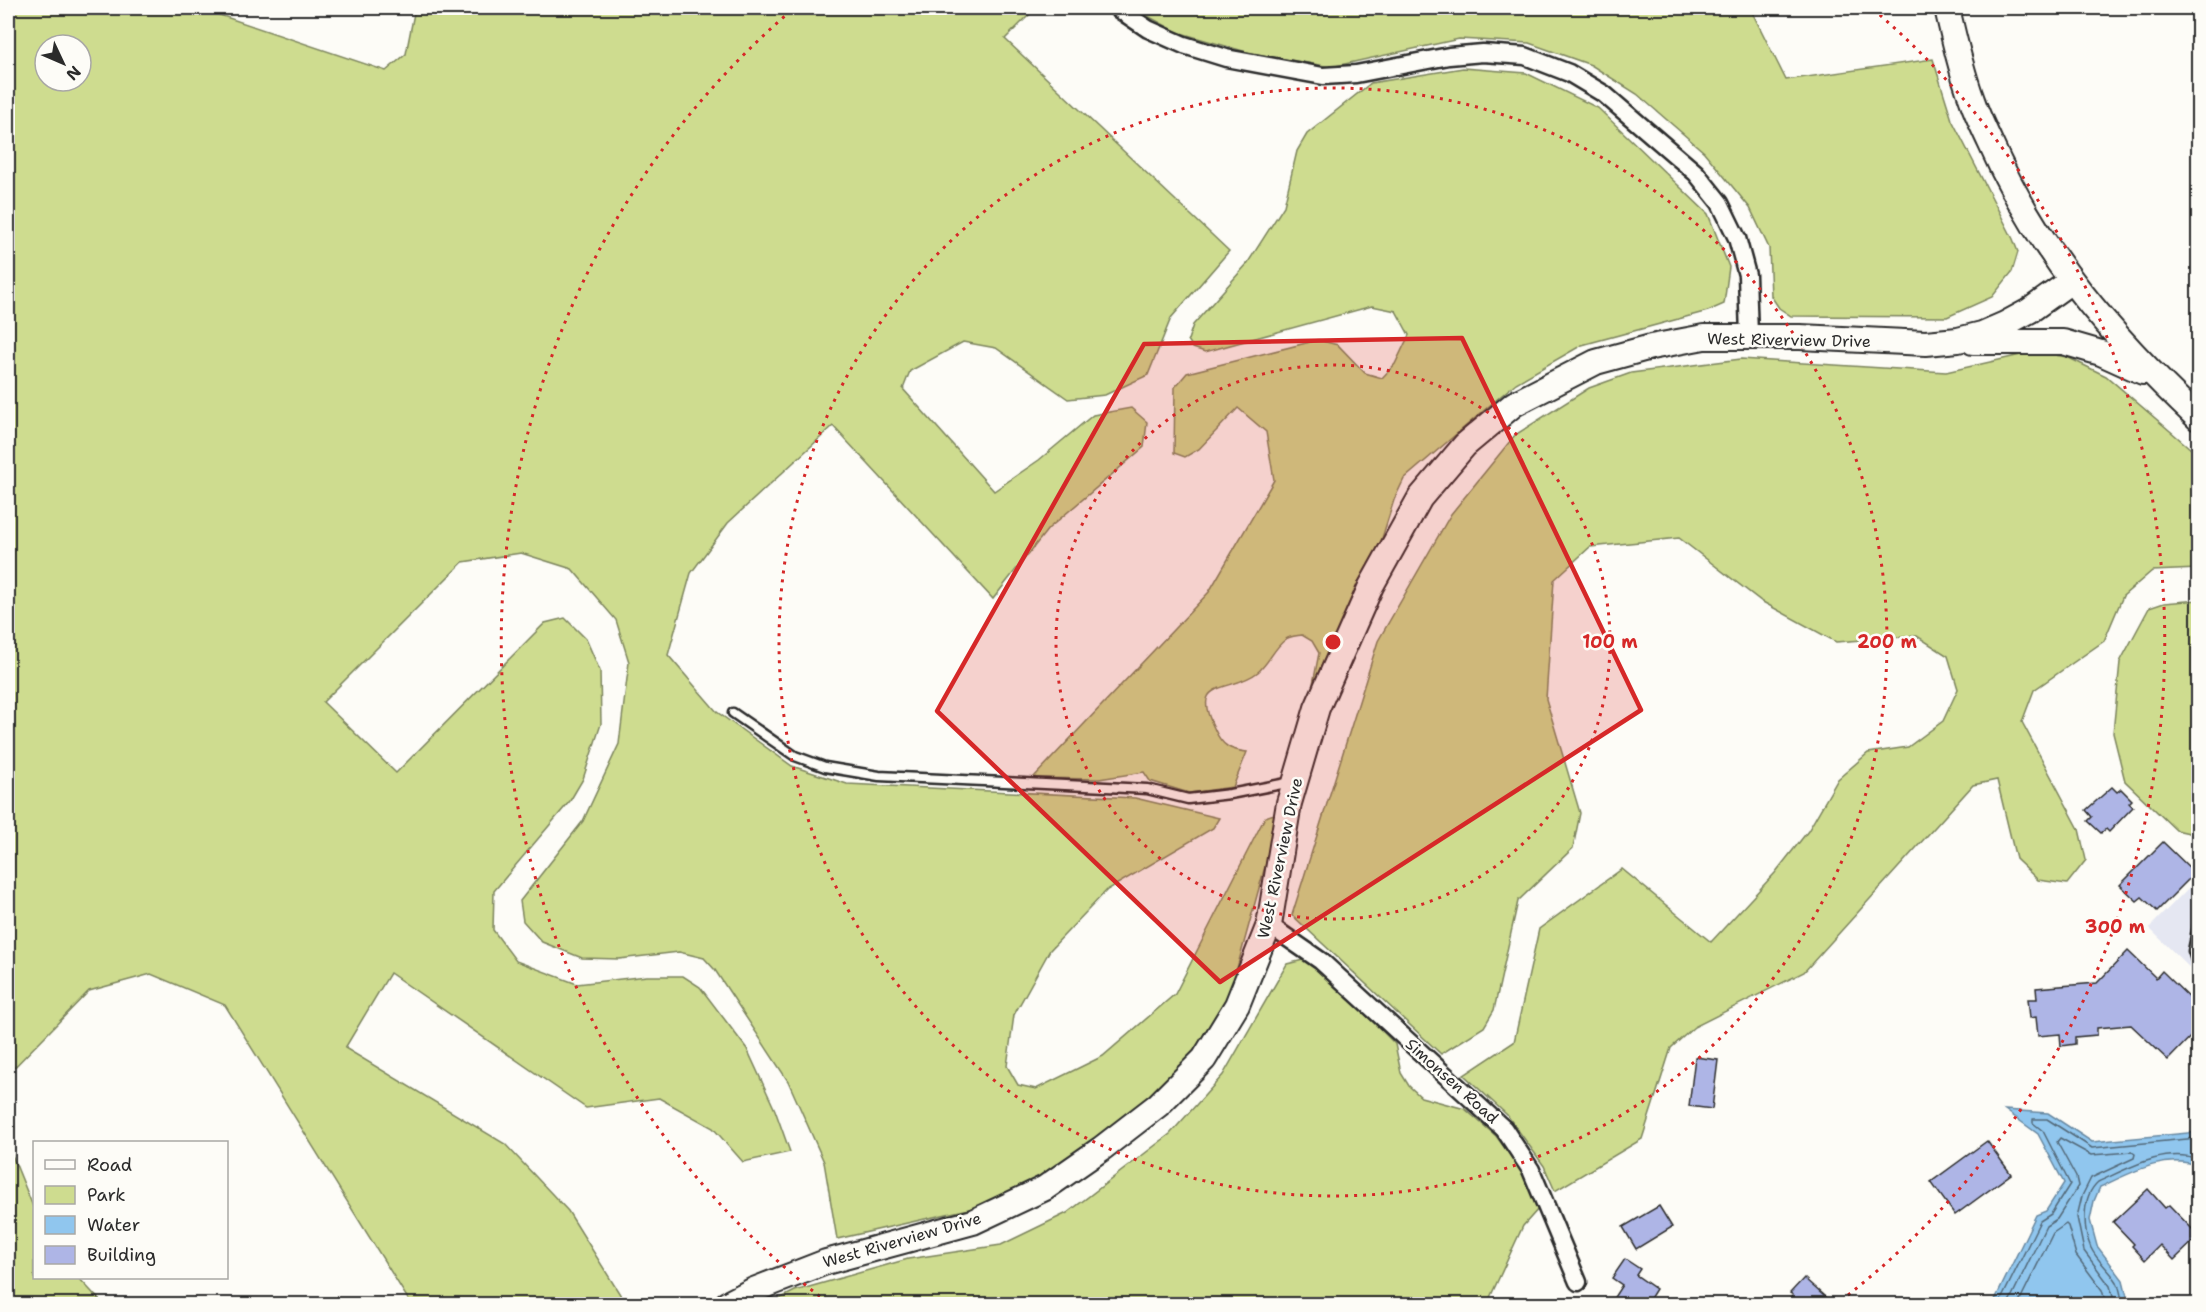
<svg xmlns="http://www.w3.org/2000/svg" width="2206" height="1312" font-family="'Shantell Sans',sans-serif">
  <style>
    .built { fill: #e5e7f2 }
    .green { fill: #cedc8f; stroke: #7c845d; stroke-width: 1.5; fill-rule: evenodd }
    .water { fill: #90c6ee; stroke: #6888a0; stroke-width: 1.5 }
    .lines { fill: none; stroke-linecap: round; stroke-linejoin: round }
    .shore { stroke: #536979; stroke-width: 1.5 }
    .building { fill: #aeb5e6; stroke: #2b2b2b; stroke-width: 1.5 }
    .lane-casing { stroke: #2b2b2b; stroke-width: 13 }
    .street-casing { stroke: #2b2b2b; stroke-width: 21 }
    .secondary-casing { stroke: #2b2b2b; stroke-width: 28 }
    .lane { stroke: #fdfcf7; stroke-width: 8 }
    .street { stroke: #fdfcf7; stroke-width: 16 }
    .secondary { stroke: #fdfcf7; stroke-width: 24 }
    .marked { fill: #d62828; fill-opacity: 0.2; stroke: #d62828; stroke-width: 4.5; stroke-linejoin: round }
    .ring { fill: none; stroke: #d62828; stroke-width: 3; stroke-dasharray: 3 6 }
    .labels { text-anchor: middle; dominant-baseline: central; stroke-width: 5; stroke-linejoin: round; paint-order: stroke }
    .street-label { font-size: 16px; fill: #2b2b2b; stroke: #fdfcf7 }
    .centre { fill: #d62828; stroke: #fdfcf7; stroke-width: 3 }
    .ring-label { font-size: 18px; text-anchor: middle; font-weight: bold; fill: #d62828; stroke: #fdfcf7; stroke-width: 5; stroke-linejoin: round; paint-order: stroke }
  </style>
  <rect width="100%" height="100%" fill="#fdfcf7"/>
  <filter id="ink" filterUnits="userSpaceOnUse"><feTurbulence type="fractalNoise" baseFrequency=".0167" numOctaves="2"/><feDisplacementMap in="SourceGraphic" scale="12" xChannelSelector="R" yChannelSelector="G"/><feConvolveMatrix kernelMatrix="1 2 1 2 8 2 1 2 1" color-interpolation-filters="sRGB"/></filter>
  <g filter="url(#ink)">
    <path class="built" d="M2198,878V976L2149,928Z"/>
    <g class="green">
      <path d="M8,8H199L386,71L406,54L415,8H1036L1005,39L1229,251L1171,318L1148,375L1105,395L1068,399L996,348L963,342L910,371L903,389L994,491L1039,460L1093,415L1131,408L1147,422L1144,447L1048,529L993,599L833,426L728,523L691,573L668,655L717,712L792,766L847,784L1135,798L1219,818L1213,828L1107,890L1050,950L1014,1015L1007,1066L1018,1085L1036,1089L1103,1056L1175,994L1265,817L1280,812L1231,990L1190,1057L1151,1095L1041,1179L973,1208L837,1239L824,1162L788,1081L715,970L704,958L679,952L619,959L582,958L542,942L523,921L520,901L583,821L619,744L629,662L616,620L572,569L521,553L463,562L323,702L396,773L545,623L565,618L586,639L600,671L601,724L583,779L570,801L494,891L493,930L516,961L577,984L647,976H683L700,987L747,1049L775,1110L790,1152L743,1162L713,1128L659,1098L586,1108L390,973L345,1048L505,1144L568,1211L626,1304H411L225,1005L151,974L89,991L8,1074ZM45,45H81V81H45Z"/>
      <path d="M1133,8H1750L1786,80L1933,59L1952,120L2013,239L2018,252L2012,272L1992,297L1947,317L1791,316L1779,308L1771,296L1769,248L1750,208L1704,152L1637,94L1591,65L1529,43L1459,39L1331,67L1250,53L1177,32Z"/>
      <path d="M1463,68L1526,73L1598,108L1708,214L1729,267L1724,304L1708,311L1582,345L1516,383L1404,479L1394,500L1373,567L1313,684L1319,653L1312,641L1302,635C1297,636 1289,636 1285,640C1274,648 1269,663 1258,672C1231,694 1188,677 1215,730C1222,746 1230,750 1247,752L1233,787L1189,793L1150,781L1144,772L1099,779L1033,778L1209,592L1274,480L1266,432L1238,408L1199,449L1185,457L1174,453L1175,387L1187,373L1318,340L1338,345L1365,373L1382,378L1395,364L1409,335L1396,311L1372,306L1205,352L1193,348L1188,340L1193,325L1247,264L1284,206L1297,151L1307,134L1371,83Z"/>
      <path d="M2034,352L2067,357L2106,376L2198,455V569L2152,571L2123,596L2104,641L2034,690L2022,722L2079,829L2086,860L2067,884L2038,880L2016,859L1997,780L1973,785L1804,972L1694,1027L1671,1048L1642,1139L1555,1191L1544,1166L1507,1115L1464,1075L1514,1042L1539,929L1622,869L1711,942L1775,873L1808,831L1838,779L1868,753L1908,747L1943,721L1958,689L1948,656L1917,636L1836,642L1761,601L1679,538L1590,547L1554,580L1546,699L1580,813L1573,848L1518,901L1494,1010L1484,1027L1441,1054L1292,915L1378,641L1451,514L1515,435L1589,388L1631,373L1741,359L1946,372Z"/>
      <path d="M2198,600V835L2176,830L2125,781L2113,733L2120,662L2149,608L2164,603Z"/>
      <path d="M1303,960L1315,963L1395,1044L1401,1073L1409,1086L1421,1097L1465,1109L1496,1136L1525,1175L1539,1208L1523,1226L1487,1304H769L795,1291L908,1259L1001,1245L1067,1213L1170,1134L1223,1075L1287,964Z"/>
      <path d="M8,1145L34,1209V1278H79L103,1304H8Z"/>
    </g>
    <path class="water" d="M2005,1110L2048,1113L2092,1142L2198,1132V1166C2165,1153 2131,1173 2100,1187L2094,1201L2090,1220L2097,1246L2123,1280L2129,1304H1993L2036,1215L2046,1211L2064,1183L2038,1134Z"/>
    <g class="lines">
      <g class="shore">
        <path d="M1999,1304L2040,1221L2051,1214L2070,1184L2043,1131L2033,1123V1119H2047L2092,1148L2198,1138"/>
        <path d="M2008,1304L2046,1226L2057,1219L2078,1186L2076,1177L2057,1142L2060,1138L2091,1155L2132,1152L2135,1154L2134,1158L2091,1178L2082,1196L2077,1217L2084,1251L2110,1286L2115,1304"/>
        <path d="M2018,1304L2053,1233L2066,1224L2068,1226L2076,1255L2102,1290L2106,1304"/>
        <path d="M2123,1304C2121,1297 2120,1288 2117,1282C2110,1270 2097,1261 2091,1248C2083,1229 2081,1197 2098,1182C2129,1168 2165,1147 2198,1159"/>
      </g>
    </g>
    <g class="building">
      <path d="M2112,787L2117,792L2121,789L2132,800L2129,803L2133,807L2109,832L2106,829L2101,833L2088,821L2092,817L2086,810Z"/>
      <path d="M2163,842L2195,873L2157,911L2142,897L2137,901L2120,885Z"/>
      <path d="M2128,951L2156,978L2162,971L2199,1007V1028L2168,1060L2131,1025L2097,1028V1035L2075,1037V1044L2061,1046L2060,1034L2038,1036L2036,1017L2030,1018L2028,999H2037L2036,988L2097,983Z"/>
      <path d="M1695,1057L1718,1060L1712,1109L1689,1106Z"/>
      <path d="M1987,1141L2011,1174L1955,1215L1931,1182Z"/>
      <path d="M2148,1189L2165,1208L2169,1205L2199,1236L2174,1260L2160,1245L2145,1260L2132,1246L2134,1244L2113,1222Z"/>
      <path d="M1659,1206L1672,1227L1636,1249L1623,1227Z"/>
      <path d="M1625,1259L1640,1269L1636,1275L1656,1289L1646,1305H1609L1622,1285L1612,1278Z"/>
      <path d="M1804,1278L1834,1305H1785L1793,1295L1790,1293Z"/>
    </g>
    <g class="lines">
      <defs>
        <g id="lane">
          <path d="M733,713L795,756L825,767L879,776L1147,789L1188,799L1230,794L1292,782"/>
          <path d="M2198,926L2193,951L2198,966"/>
        </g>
        <g id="street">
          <path d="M1117,8L1148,29L1184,45L1226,58L1323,76L1356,74L1449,56L1483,53L1525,56L1569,73L1604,94L1696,173L1720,203L1737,238L1747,275L1749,336"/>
          <path d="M1269,925L1321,961L1504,1129L1531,1170L1578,1282"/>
        </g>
        <g id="secondary">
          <path d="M1947,8C1954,39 1961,70 1972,100C1977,115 1984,129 1990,142C2038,252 2112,337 2198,418"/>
          <path d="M1973,342H2063L2101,353L2143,372"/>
          <path d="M727,1304L754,1290L826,1262L973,1222L1045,1188L1101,1149L1158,1105L1204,1059L1237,1005L1269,925L1289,803L1317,708L1371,586L1420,498L1465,445L1514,404L1596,362L1651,347L1704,337H1800L1926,343L1958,340L1982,334L2005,324L2029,311L2071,281"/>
        </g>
      </defs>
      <use href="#lane" class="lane-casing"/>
      <use href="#street" class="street-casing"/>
      <use href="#secondary" class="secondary-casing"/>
      <use href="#lane" class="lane"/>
      <use href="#street" class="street"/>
      <use href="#secondary" class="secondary"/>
    </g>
  </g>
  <path class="marked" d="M1462,338L1641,710L1220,982L937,711L1144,344Z"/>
  <g class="ring">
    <circle cx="1333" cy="642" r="277"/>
    <circle cx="1333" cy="642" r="554"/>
    <path d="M827 1302A832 832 0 0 1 793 9M1873 9A832 832 0 0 1 1839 1302"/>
  </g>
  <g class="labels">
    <g class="street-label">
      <text transform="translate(1789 340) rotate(1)">West Riverview Drive</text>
      <text transform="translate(1280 858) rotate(-78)">West Riverview Drive</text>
      <text transform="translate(1452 1081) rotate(42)">Simonsen Road</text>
      <text transform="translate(902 1240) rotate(-16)">West Riverview Drive</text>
    </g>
  </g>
  <circle cx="1333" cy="642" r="9" class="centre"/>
  <g class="ring-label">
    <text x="1610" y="648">100 m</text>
    <text x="1887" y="648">200 m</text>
    <text x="2115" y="933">300 m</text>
  </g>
  <rect width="2206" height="1312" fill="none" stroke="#fdfcf7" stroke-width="30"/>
  <rect x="15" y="15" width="2176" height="1282" fill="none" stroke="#2b2b2b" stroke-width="2" filter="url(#ink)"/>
  <rect x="33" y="1141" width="195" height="138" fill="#fdfcf7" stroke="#a9a8a5" stroke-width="1.5"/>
  <rect x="45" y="1160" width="30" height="9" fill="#fdfcf7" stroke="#a9a8a5" stroke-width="1.5"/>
  <text x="87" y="1171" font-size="18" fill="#2b2b2b">Road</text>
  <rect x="45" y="1186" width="30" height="18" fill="#cedc8f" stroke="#a9a8a5" stroke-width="1.5"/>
  <text x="87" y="1201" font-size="18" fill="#2b2b2b">Park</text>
  <rect x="45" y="1216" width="30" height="18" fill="#90c6ee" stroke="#a9a8a5" stroke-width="1.5"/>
  <text x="87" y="1231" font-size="18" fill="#2b2b2b">Water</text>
  <rect x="45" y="1246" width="30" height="18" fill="#aeb5e6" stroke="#a9a8a5" stroke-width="1.5"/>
  <text x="87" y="1261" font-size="18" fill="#2b2b2b">Building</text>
  <g transform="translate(63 63) rotate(134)"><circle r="28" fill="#fdfcf7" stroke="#a9a8a5" stroke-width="1.5"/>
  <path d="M0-4.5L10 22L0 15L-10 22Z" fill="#2b2b2b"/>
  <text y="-9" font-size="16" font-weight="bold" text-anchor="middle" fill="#2b2b2b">N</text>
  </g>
</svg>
